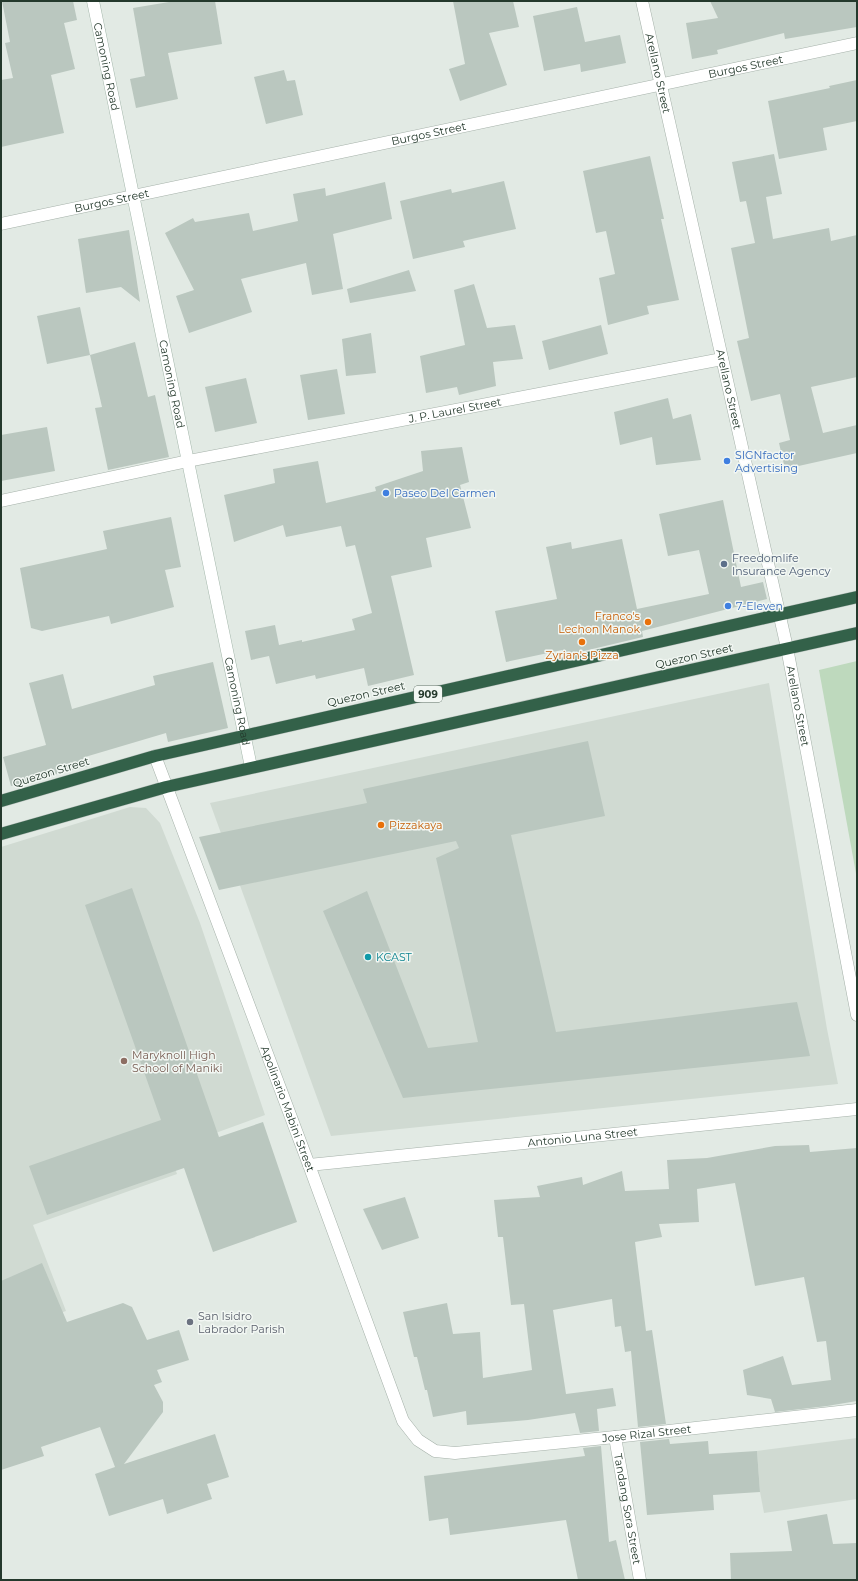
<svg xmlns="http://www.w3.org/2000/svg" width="858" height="1581" font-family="Montserrat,sans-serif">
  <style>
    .built { fill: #d0dad2 }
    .green { fill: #bed9bd }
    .building { fill: #bac7bf }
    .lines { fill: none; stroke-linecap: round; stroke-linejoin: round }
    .street-casing { stroke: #a5b1a9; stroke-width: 13 }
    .secondary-casing { stroke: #a4b7ab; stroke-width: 13 }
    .highway-casing { stroke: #bdc4c0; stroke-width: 13 }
    .street { stroke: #fff; stroke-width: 12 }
    .secondary { stroke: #fff; stroke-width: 12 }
    .highway { stroke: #336149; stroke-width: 12 }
    .shop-dot { fill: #3f7fe0; stroke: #f2f7f3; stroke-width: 1.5 }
    .service-dot { fill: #5c6f8a; stroke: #f2f7f3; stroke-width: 1.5 }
    .food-dot { fill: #e8710a; stroke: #f2f7f3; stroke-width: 1.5 }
    .culture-dot { fill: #0f9aa8; stroke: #f2f7f3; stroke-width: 1.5 }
    .education-dot { fill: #8d6e63; stroke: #f2f7f3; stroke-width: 1.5 }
    .worship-dot { fill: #6b7280; stroke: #f2f7f3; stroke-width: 1.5 }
    .labels { text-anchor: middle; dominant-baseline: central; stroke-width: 3; stroke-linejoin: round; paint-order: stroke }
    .shield { fill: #f2f7f3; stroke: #627268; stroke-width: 1 }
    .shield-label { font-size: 10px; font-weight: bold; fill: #24392c }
    .street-label { font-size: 11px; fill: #24392c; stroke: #f2f7f3 }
    .shop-label { font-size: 11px; fill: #366cbe; stroke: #f2f7f3; text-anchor: start }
    .service-label { font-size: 11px; fill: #4e5e75; stroke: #f2f7f3; text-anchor: start }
    .food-label { font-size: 11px; fill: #c56008; stroke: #f2f7f3; text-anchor: end }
    .culture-label { font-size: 11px; fill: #0d838f; stroke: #f2f7f3; text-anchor: start }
    .education-label { font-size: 11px; fill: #785e54; stroke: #f2f7f3; text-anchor: start }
    .worship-label { font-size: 11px; fill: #5b616d; stroke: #f2f7f3; text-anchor: start }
  </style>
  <rect width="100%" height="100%" fill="#e2eae4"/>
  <g class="built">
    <path d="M769,683L827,1029L838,1084L331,1136L210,803Z"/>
    <path d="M130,807L146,808L160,823L200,923L265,1115L169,1150L177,1174L33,1225L66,1311L1,1333V847Z"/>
    <path d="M857,1438V1499L764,1513L760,1492L757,1451Z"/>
  </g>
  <path class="green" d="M857,661V879L819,670Z"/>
  <g class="building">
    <path d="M2,1H73L77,20L64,23L75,69L51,75L64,133L1,147V80L13,78L5,43L10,42Z"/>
    <path d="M175,1H215L222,44L168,53L178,99L136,108L130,79L145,76L133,8Z"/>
    <path d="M453,1H513L519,27L489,33L507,85L460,101L449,69L465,64Z"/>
    <path d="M710,1H857V27L785,39L784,33L717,50L718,54L692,59L686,23L718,18Z"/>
    <path d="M577,7L585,42L620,35L626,63L581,72L580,64L544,71L533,16Z"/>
    <path d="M284,70L287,81L295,80L303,115L266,124L254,77Z"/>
    <path d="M857,80V121L823,128L827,150L779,159L768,101L830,88L829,86Z"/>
    <path d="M774,154L782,194L766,197L773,239L829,228L831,241L857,235V377L811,387L823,433L857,425V453L785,469L779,443L790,440L780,394L751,401L737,341L749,338L731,248L755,243L746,201L740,202L732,162Z"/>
    <path d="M650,156L664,219H661L679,300L647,306L649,314L608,325L599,278L615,274L606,231L596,233L583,171Z"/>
    <path d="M504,181L516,229L463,241L465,247L413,259L400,201L451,189L452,193Z"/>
    <path d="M385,182L392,219L333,234L343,289L312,295L306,263L241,279L252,312L189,333L176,296L194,290L165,233L193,218L195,222L249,213L253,231L298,221L293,194L325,188L326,196Z"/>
    <path d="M129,230L140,302L121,287L86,293L78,239Z"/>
    <path d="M409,270L416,291L350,303L347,289Z"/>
    <path d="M474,284L487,328L515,325L523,359L493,362L496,386L459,395L457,387L426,393L420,356L465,345L454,290Z"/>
    <path d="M80,307L90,355L47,364L37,316Z"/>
    <path d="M601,325L608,354L549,370L542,341Z"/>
    <path d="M371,333L376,373L346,376L342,339Z"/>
    <path d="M135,342L148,397L155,395L169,457L108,470L95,408L102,407L90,355Z"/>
    <path d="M337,369L345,414L308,420L300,375Z"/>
    <path d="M246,378L257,423L215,432L205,387Z"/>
    <path d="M668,398L673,419L691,414L701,460L656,465L652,437L620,445L614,412Z"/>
    <path d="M47,427L55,471L1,481V435Z"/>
    <path d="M462,447L469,482L460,485L471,528L426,538L432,567L391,576L414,675L368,686L364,668L316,679L315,675L276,684L269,656L251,660L245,631L275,625L279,645L302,640V642L355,630L352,619L372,613L355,545L346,547L341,526L286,537L283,525L234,542L224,495L275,483L273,469L318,461L326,503L376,491L375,487L423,471L421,451Z"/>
    <path d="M723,500L741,587L763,582L767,599L642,631L643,637L563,656L562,650L506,662L495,611L557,599L546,547L571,542L572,549L622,539L637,609L709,594L699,550L668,556L659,514Z"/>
    <path d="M171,517L181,567L165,570L174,607L111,624L109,616L42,631L31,628L20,568L107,549L103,531Z"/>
    <path d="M213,662L228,728L168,742L166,733L85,757L88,766L11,786L3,757L46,745L29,683L63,674L72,709L155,685L153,676Z"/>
    <path d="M588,741L605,816L511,835L556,1032L797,1002L810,1056L403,1098L323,911L367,891L428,1048L478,1042L436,858L459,848L456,841L219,890L199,837L367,803L363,789Z"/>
    <path d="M132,888L219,1137L263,1122L297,1222L213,1252L184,1168L47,1215L29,1166L161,1120L85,905Z"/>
    <path d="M809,1145L810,1152L857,1148V1401L827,1406L775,1412L771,1399L747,1395L743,1370L783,1356L792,1385L831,1380L826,1341L817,1342L804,1277L755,1286L735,1183L697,1189L699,1222L659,1224L662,1237L635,1242L646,1331L652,1330L666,1424L638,1427L631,1351L625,1352L621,1326L615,1327L612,1299L553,1310L566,1394L613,1388L616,1406L597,1409L599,1431L580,1433L575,1413L528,1420L467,1425L466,1411L433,1417L427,1390H425L417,1357H414L403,1312L447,1303L453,1334L480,1332L483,1378L532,1370L524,1304L511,1305L503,1237H498L494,1200L540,1197L537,1186L582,1177L583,1185L622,1171L625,1191L669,1189L667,1160L707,1158L775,1146Z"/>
    <path d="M405,1197L419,1238L382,1250L363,1209Z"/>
    <path d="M42,1263L67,1322L123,1303L132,1307L147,1340L179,1330L189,1360L157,1370L162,1382L154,1385L163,1402V1412L124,1464L215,1434L229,1477L207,1484L212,1499L167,1514L163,1499L109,1516L95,1474L115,1467L100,1427L41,1447L44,1456L1,1470V1281Z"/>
    <path d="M669,1439L670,1444L708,1441L709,1454L757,1451L760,1492L713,1495L714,1510L647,1515L640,1442Z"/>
    <path d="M601,1446L609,1542L616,1540L625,1580H578L566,1520L450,1535L448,1518L429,1521L424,1476L585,1456L583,1448Z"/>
    <path d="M827,1514L833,1544L857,1543V1580H731L730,1553L792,1551L787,1521Z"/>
  </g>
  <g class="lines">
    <defs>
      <g id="street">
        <path id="s1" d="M642,1L787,648L857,1015"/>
        <path id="s2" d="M1,224L857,43"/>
        <path id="s3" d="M1,501L188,461L722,359"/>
        <path id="s4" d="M155,756L309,1165L403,1421L418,1440L435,1451L455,1453L615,1437L857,1410"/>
        <path id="s5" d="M309,1165L857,1109"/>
        <path id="s6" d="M615,1437L640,1580"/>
      </g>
      <g id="secondary">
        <path id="s7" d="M93,1L251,767"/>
      </g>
      <g id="highway">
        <path d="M1,801L155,756L857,597"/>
        <path d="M1,834L166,787L857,633"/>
      </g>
    </defs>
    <use href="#street" class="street-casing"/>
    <use href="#secondary" class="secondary-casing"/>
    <use href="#highway" class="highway-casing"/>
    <use href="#street" class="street"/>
    <use href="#secondary" class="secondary"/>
    <use href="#highway" class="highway"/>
  </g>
  <g class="shop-dot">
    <circle cx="727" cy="461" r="4"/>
    <circle cx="386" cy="493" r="4"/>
    <circle cx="728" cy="606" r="4"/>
  </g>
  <circle class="service-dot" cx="724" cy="564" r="4"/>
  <g class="food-dot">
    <circle cx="648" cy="622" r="4"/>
    <circle cx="582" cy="642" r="4"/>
    <circle cx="381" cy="825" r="4"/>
  </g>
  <circle class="culture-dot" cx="368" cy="957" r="4"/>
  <circle class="education-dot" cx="124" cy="1061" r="4"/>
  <circle class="worship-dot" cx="190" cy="1322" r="4"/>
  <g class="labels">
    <rect class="shield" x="414" y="686" width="28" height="16" rx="3"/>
    <g class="shield-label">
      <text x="428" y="694">909</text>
    </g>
    <g class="street-label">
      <text stroke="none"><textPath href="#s2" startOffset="761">Burgos Street</textPath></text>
      <text stroke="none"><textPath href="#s7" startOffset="67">Camoning Road</textPath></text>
      <text stroke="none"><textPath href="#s1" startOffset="74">Arellano Street</textPath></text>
      <text stroke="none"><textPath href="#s2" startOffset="437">Burgos Street</textPath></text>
      <text stroke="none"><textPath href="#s2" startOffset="113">Burgos Street</textPath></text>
      <text stroke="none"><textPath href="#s7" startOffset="391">Camoning Road</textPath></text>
      <text stroke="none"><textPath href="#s1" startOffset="398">Arellano Street</textPath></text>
      <text stroke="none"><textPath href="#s3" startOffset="463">J. P. Laurel Street</textPath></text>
      <text transform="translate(694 656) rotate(-13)">Quezon Street</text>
      <text transform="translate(366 694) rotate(-13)">Quezon Street</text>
      <text stroke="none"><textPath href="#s7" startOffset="715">Camoning Road</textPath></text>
      <text stroke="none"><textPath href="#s1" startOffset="722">Arellano Street</textPath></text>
      <text transform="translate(51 772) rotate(-17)">Quezon Street</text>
      <text stroke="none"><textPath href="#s4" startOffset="377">Apolinario Mabini Street</textPath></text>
      <text stroke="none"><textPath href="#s5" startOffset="275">Antonio Luna Street</textPath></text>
      <text stroke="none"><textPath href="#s4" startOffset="967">Jose Rizal Street</textPath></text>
      <text stroke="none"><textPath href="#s6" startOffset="73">Tandang Sora Street</textPath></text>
    </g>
    <g class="shop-label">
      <text x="735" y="455">SIGNfactor<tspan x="735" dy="13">Advertising</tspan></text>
      <text x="394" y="493">Paseo Del Carmen</text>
      <text x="736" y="606">7-Eleven</text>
    </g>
    <g class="service-label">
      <text x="732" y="558">Freedomlife<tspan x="732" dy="13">Insurance Agency</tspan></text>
    </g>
    <g class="food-label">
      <text x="640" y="616">Franco's<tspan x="640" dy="13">Lechon Manok</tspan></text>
      <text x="582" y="655" text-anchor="middle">Zyrian's Pizza</text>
      <text x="389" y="825" text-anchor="start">Pizzakaya</text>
    </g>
    <g class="culture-label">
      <text x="376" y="957">KCAST</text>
    </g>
    <g class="education-label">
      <text x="132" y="1055">Maryknoll High<tspan x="132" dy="13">School of Maniki</tspan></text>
    </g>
    <g class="worship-label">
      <text x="198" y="1316">San Isidro<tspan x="198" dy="13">Labrador Parish</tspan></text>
    </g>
  </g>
  <rect width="858" height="1581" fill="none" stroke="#24392c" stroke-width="4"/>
</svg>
